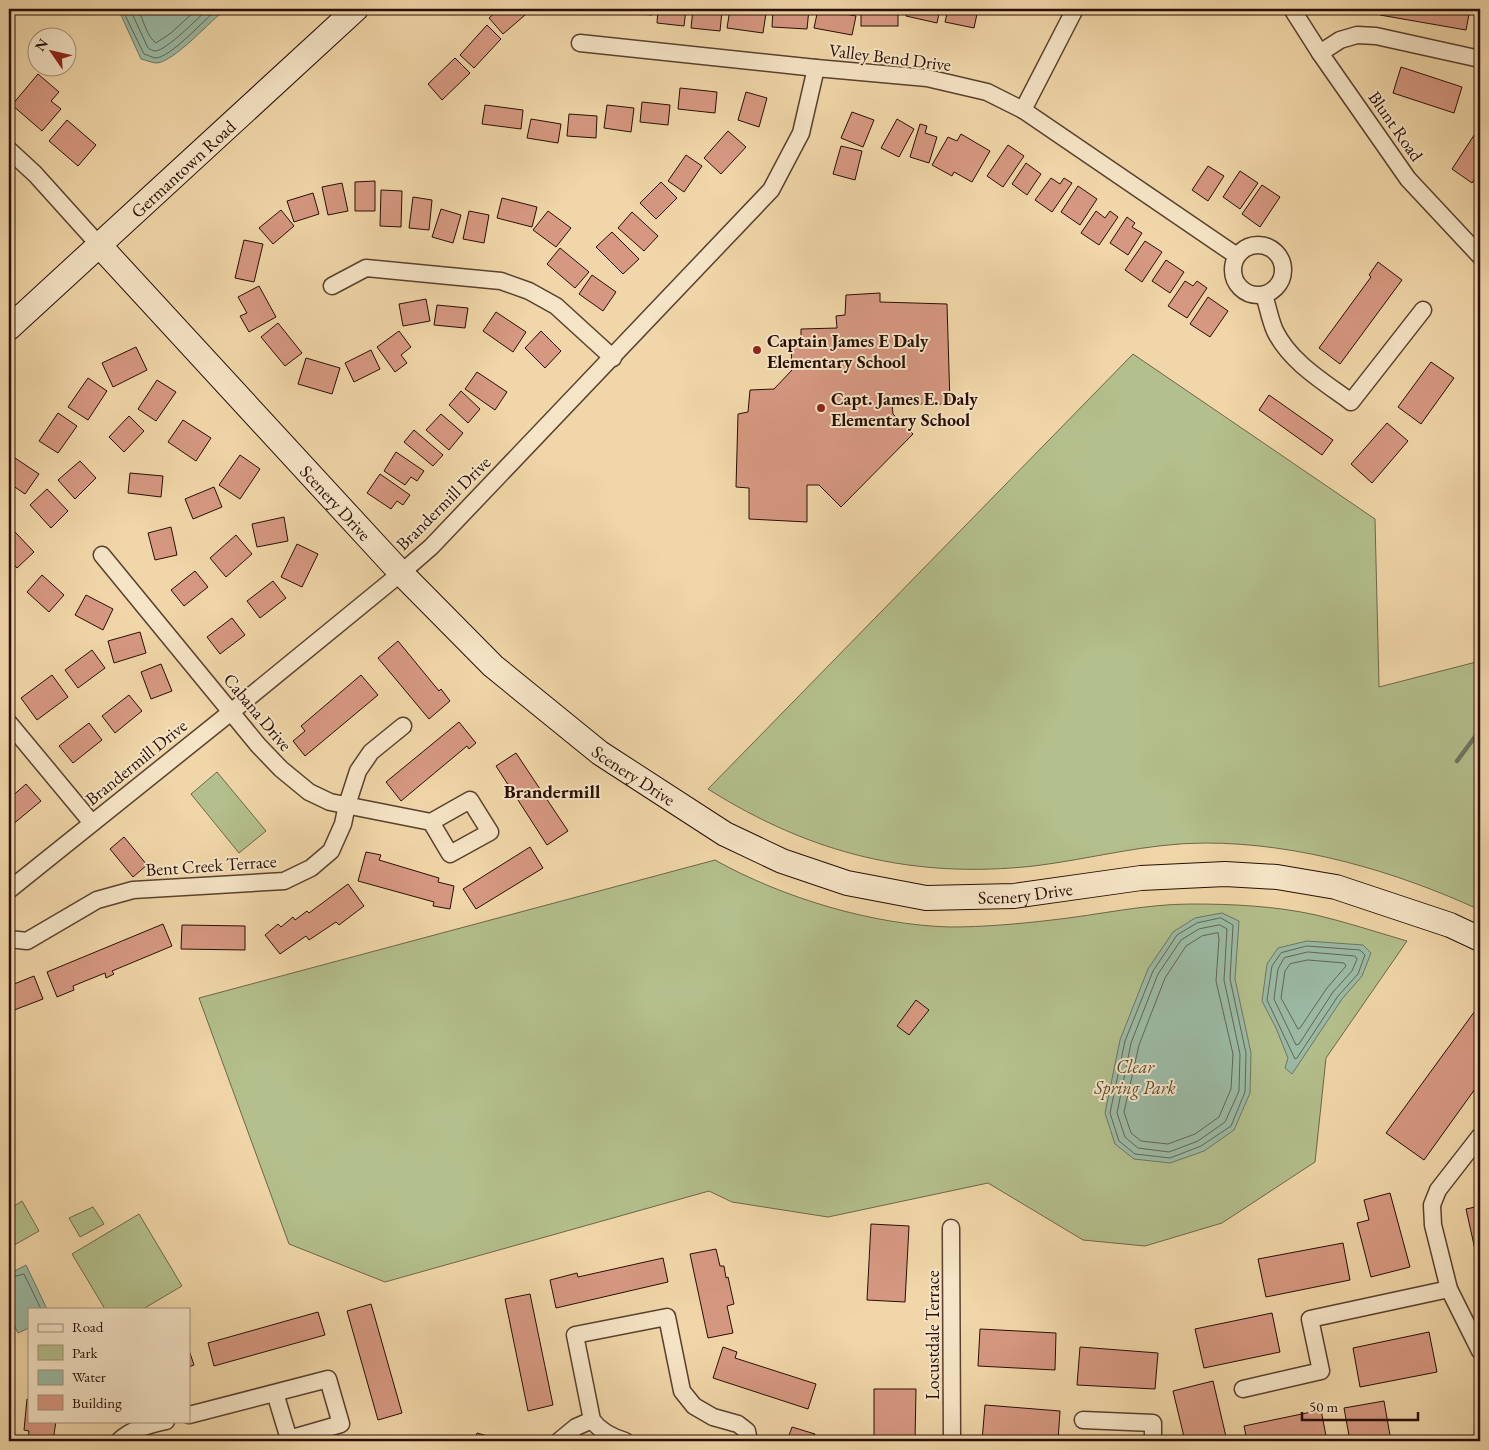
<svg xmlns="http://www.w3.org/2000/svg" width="1489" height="1450" font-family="'EB Garamond',serif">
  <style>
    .green { fill: #b3bf8c; stroke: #6e6648 }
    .water { fill: #9bbaa4; stroke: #6d7564 }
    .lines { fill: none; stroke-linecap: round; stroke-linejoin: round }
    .shore { stroke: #626454; stroke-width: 1 }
    .stream { stroke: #6d7564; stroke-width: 4.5 }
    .building { fill: #d69881; stroke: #280e05 }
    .street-casing { stroke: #5a402e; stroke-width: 19 }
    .secondary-casing { stroke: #280e05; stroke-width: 26 }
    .street { stroke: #f5e4c6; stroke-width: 16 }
    .secondary { stroke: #f5e4c6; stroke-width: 24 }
    .poi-dot { fill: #8f2418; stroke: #f5e4c6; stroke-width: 2 }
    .labels { text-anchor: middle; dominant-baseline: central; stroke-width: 4; stroke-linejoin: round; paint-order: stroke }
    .street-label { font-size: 18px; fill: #280e05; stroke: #f5e4c6 }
    .poi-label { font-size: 18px; font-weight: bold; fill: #280e05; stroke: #f5e4c6; text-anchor: start }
    .park-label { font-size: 18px; font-style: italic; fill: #594c34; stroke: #f5e4c6 }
    .neighbourhood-label { font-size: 19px; font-weight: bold; fill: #280e05; stroke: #f5e4c6 }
  </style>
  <rect width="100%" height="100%" fill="#f0d6a8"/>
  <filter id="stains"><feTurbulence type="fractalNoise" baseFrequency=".004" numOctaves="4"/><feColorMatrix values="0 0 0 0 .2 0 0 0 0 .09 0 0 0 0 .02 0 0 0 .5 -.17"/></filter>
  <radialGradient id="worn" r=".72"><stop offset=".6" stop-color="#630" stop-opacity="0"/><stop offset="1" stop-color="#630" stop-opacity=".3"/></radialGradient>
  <g class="green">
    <path d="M1133,354L1375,519L1379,687L1480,661V910C1395,871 1299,843 1205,843C1147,843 1091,859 1034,866C913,879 811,854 708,789Z"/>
    <path d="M217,772L266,831L239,853L191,794Z"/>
    <path d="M715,860C783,898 873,925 950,927C984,927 1018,924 1052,920C1098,915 1145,904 1191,904C1233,904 1275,906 1316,915C1346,922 1376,932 1407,941L1326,1058L1315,1162L1222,1223L1145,1246L1083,1240L988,1183L828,1217L732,1202L709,1191L385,1282L289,1244L199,998Z"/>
    <path d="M22,1201L39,1231L9,1248V1209Z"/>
    <path d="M93,1207L104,1224L80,1237L69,1218Z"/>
    <path d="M139,1214L182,1286L143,1309H105L72,1254Z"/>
  </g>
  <g class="water">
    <path d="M114,9H226C210,21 175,61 157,63C152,63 146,60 141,59L120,13Z"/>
    <path d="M1222,913L1239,921L1235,979L1251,1053L1250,1093L1234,1130L1204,1151L1170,1163L1134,1159L1115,1144L1105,1113L1120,1040L1148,969L1173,932L1195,918Z"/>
    <path d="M1307,941L1363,945L1371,953L1362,976L1342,999L1292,1074L1285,1068L1288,1058L1276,1028L1262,1001L1267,964L1278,948Z"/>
    <path d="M26,1265L47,1309H29V1328L18,1333L9,1315V1274Z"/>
  </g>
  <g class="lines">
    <g class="shore">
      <path d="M122,9L144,54C147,55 152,57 155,58C171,58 204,19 218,9"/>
      <path d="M130,9L148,48C150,49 153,51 155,51C166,51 199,17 208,9"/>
      <path d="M138,9C143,19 147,37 156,43L171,33L197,9"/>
      <path d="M1221,918L1233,925L1230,979L1246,1053L1245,1092L1231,1126L1201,1146L1170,1158L1135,1154L1119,1141L1110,1113L1125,1041L1153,971L1177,935L1197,923Z"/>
      <path d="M1220,925L1227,929L1224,980L1240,1054L1239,1091L1225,1122L1198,1141L1169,1152L1138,1148L1125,1137L1117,1113L1131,1043L1158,974L1181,940L1199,929Z"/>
      <path d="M1218,933L1219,939L1216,981L1233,1054L1231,1089L1219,1117L1195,1134L1168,1144L1141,1141L1131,1133L1124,1112L1139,1045L1165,978L1186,946L1202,936Z"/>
      <path d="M1307,946L1360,950L1365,955L1358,974L1338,996L1297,1058L1295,1059L1267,1000L1272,966L1281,953Z"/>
      <path d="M1308,952L1355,956L1357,959L1352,971L1333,992L1299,1044L1296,1045L1274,999L1278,969L1284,958Z"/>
      <path d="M1308,960L1344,963L1346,966L1327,988L1300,1028L1298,1029L1281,998L1285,971L1290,964Z"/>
      <path d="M9,1278L24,1274L41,1309"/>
    </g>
    <path class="stream" d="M1457,761L1480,730"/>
  </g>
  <g class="building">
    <path d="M499,9H532L503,34L489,18Z"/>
    <path d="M612,9H652V15L612,12Z"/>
    <path d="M658,9H686L684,26L657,23Z"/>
    <path d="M693,9L722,11L720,31L691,28Z"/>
    <path d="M730,9L766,13L763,33L727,28Z"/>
    <path d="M773,9H809L807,29L772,27Z"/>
    <path d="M818,9L856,16L852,35L814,28Z"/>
    <rect x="861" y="9" width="37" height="17"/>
    <path d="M907,9H940L937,23L906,16Z"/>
    <path d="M948,9H978L974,28L945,22Z"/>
    <path d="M1381,9H1470L1466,30L1380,15Z"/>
    <path d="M487,25L501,39L474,68L460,55Z"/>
    <path d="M455,58L470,73L442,100L428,84Z"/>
    <path d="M1401,67L1462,87L1454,113L1393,93Z"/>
    <path d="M38,74L59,92L51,101L61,109L42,131L12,105Z"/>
    <path d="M680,88L717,92L715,113L678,109Z"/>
    <path d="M746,92L767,98L759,127L738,120Z"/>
    <path d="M642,102L670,105L668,125L640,122Z"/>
    <path d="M485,105L523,110L521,129L482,124Z"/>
    <path d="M607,105L634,108L631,132L604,128Z"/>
    <path d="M852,112L874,120L863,147L841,138Z"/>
    <path d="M569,114L597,116L596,138L567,136Z"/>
    <path d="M531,119L561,124L558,143L527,138Z"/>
    <path d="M897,119L914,129L899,157L881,148Z"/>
    <path d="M67,120L96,145L78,166L49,141Z"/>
    <path d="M920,124L927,126L925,133L937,137L929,163L910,157Z"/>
    <path d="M1480,126V171L1472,183L1452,169Z"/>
    <path d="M728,131L746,147L721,174L704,158Z"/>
    <path d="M961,134L990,151L972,182L954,172L952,176L932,165L948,137L957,141Z"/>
    <path d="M1008,145L1024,156L1003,187L987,176Z"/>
    <path d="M841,146L862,151L855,180L833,174Z"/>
    <path d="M686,155L702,166L684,192L668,181Z"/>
    <path d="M1026,163L1041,174L1027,195L1012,184Z"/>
    <path d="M1208,166L1224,176L1208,201L1192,190Z"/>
    <path d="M1240,171L1258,183L1240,209L1223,197Z"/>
    <path d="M1051,178L1060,184L1064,178L1072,183L1052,212L1035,200Z"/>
    <path d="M375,181V211H355V182Z"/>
    <path d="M661,182L677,198L656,219L640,203Z"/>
    <path d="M342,183L348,211L328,215L322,187Z"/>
    <path d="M1262,185L1280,197L1260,227L1242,214Z"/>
    <path d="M1078,186L1097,199L1080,225L1061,212Z"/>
    <path d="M381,190L402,191L401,227L380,226Z"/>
    <path d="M313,193L319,214L294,222L287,201Z"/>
    <path d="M413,197L432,200L429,230L409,228Z"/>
    <path d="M502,198L537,207L532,227L497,218Z"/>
    <path d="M441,209L461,215L453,243L432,237Z"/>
    <path d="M281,210L294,226L273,244L259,228Z"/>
    <path d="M469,211L489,215L484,243L463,239Z"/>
    <path d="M548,211L571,228L556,247L533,230Z"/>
    <path d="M1096,211L1105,218L1110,211L1118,217L1099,245L1081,233Z"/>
    <path d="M632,212L658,236L644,251L618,228Z"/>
    <path d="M1127,217L1135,223L1132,227L1142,233L1128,255L1110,243Z"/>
    <path d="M612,232L639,259L623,274L596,247Z"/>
    <path d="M244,240L263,244L254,282L235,278Z"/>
    <path d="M1145,241L1162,252L1142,282L1125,270Z"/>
    <path d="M560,248L589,272L575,288L547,264Z"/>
    <path d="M1166,260L1184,272L1170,293L1152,281Z"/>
    <path d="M1378,262L1402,280L1340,364L1319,348L1371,277L1369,275Z"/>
    <path d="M592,275L616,292L603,311L579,294Z"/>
    <path d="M1185,281L1193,286L1197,281L1207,288L1187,318L1168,306Z"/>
    <path d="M259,286L276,317L249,332L240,316L247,313L238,297Z"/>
    <path d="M880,293V302L947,304L950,404H892L893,414L913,434L841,507L819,485H807V522L749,519V488L736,487L738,414L748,412L750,390L774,389L792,370L791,344H801V329L837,328L836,316L845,315L846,295Z"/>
    <path d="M1208,297L1228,311L1210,337L1190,324Z"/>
    <path d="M426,299L430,321L403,326L399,304Z"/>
    <path d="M437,305L468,308L465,328L434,325Z"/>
    <path d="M496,312L526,332L513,352L483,331Z"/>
    <path d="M278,323L302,353L285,366L261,337Z"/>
    <path d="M399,331L411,347L401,355L407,363L395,372L377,347Z"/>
    <path d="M541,331L561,351L545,368L525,348Z"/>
    <path d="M136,347L147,370L113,387L102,363Z"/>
    <path d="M371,350L380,369L354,382L345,363Z"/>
    <path d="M306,358L340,368L332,394L298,384Z"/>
    <path d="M1431,362L1454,378L1421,424L1398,407Z"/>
    <path d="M477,372L507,392L495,410L465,389Z"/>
    <path d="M88,378L107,391L88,420L68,407Z"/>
    <path d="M157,380L176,392L156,421L138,409Z"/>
    <path d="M461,391L480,409L468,423L449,405Z"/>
    <path d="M1269,395L1333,440L1322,455L1259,410Z"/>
    <path d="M58,413L77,426L58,453L39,441Z"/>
    <path d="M441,414L463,433L449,450L426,430Z"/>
    <path d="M129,416L144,431L124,452L109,437Z"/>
    <path d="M183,420L211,438L196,461L168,442Z"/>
    <path d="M1387,423L1408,441L1372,483L1351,464Z"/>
    <path d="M414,430L443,455L433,466L404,442Z"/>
    <path d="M396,452L424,471L417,481L411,477L405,485L384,471Z"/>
    <path d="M240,455L260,469L240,499L219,485Z"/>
    <path d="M15,458L39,474L25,494L9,483V468Z"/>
    <path d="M80,461L96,478L75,499L58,480Z"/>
    <path d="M130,473L163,476L161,497L128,493Z"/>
    <path d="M380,474L410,495L403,505L397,501L391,509L367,493Z"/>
    <path d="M214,487L222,507L193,519L185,499Z"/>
    <path d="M47,489L68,511L51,528L30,505Z"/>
    <path d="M284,517L288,541L257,547L252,524Z"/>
    <path d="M171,527L177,555L155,560L148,533Z"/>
    <path d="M15,532L34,552L17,568L9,559V538Z"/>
    <path d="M236,535L252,554L226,577L210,558Z"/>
    <path d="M297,544L318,554L302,587L281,577Z"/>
    <path d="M195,571L208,587L184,606L171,590Z"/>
    <path d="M42,575L64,595L49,612L27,592Z"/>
    <path d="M273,581L286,598L260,618L247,601Z"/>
    <path d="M86,595L113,609L103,630L75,615Z"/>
    <path d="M232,618L245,635L220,654L207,637Z"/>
    <path d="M9,625L14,627L9,647Z"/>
    <path d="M140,632L146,653L114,663L108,641Z"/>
    <path d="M398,641L439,691L441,689L450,701L429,719L378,658Z"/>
    <path d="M92,650L105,668L78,688L65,670Z"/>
    <path d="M161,664L172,691L151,699L141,672Z"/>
    <path d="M52,675L68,697L37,720L21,698Z"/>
    <path d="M361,675L378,695L305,756L293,741L305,731L301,726Z"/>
    <path d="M129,695L142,711L115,733L102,716Z"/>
    <path d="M459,722L476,743L469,749L467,746L401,801L386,782Z"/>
    <path d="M89,723L102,740L73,763L59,746Z"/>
    <path d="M516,753L568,831L547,845L496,766Z"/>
    <path d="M26,784L41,801L12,825L9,821V799Z"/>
    <path d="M124,837L147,865L133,877L110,849Z"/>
    <path d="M530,847L543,868L476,909L463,889Z"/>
    <path d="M366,852L381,855L379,860L439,878L438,882L454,886L450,909L433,906L434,902L358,881Z"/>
    <path d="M348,884L364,906L339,925L336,922L309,940L306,936L280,954L265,935L278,924L281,927L293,917L295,920L307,911L309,913Z"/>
    <path d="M163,924L172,946L112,971L114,974L106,978L105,973L73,986L74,990L57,997L47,972Z"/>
    <path d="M182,925L245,926V950L181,949Z"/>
    <path d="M34,976L43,999L9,1012V986Z"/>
    <path d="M916,1000L929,1010L909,1035L897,1026Z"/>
    <path d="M1480,1004V1082L1424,1160L1386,1133Z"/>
    <path d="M1390,1193L1410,1267L1371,1277L1357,1223L1369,1220L1364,1200Z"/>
    <path d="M1480,1206V1272L1466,1209Z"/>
    <path d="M871,1224L909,1226L905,1302L867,1300Z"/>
    <path d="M1343,1243L1350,1280L1266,1297L1258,1259Z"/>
    <path d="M716,1249L720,1266H724L726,1278L728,1277L734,1304L727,1306L733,1333L708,1338L690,1254Z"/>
    <path d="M663,1258L668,1282L556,1308L550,1280L577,1273L578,1277Z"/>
    <path d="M530,1294L553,1405L528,1411L505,1299Z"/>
    <path d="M371,1304L402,1413L378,1420L347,1311Z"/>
    <path d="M318,1312L325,1335L214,1366L208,1343Z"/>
    <path d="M1272,1313L1280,1352L1204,1368L1195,1329Z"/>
    <path d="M980,1329L1056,1333L1055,1370L978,1366Z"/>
    <path d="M1429,1332L1437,1372L1360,1387L1353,1348Z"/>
    <path d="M723,1347L737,1352L735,1358L816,1384L808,1409L713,1378Z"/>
    <path d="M1080,1347L1158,1353L1155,1389L1077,1385Z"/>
    <path d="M189,1350L194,1365L189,1367Z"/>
    <path d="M1213,1381L1227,1441H1185L1173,1391Z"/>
    <path d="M874,1389H916L915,1441H874Z"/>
    <path d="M27,1399L29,1400V1421H56L53,1441H28L29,1431L24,1430Z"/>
    <path d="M1384,1401L1391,1441H1350L1344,1408Z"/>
    <path d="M985,1405L1060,1411L1058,1441H982Z"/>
    <path d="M1321,1410L1327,1441H1247L1244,1426Z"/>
    <path d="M792,1427L815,1434L813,1441H787Z"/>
    <path d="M477,1433L502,1440L501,1441H475Z"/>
    <path d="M248,1437L250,1441H233Z"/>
  </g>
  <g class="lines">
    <defs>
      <g id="street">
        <path d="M1292,9L1320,53L1408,179L1480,256"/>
        <path d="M580,43L816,68L927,78L987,92L1023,110L1237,256"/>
        <path d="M1320,53L1340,40L1357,35L1376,36L1480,59"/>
        <path d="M1023,110L1075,9"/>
        <path d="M9,150L35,174L99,245"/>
        <circle cx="1258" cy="270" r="25"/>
        <path d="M332,286L366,268L501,281L529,291L556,306L613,358"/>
        <path d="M1264,295C1268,307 1270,320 1275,331C1290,362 1324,382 1351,402L1423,310"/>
        <path d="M102,555L258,745L281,769L309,792L330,802L431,822L450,854L490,832L470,800L431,822"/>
        <path d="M9,723L92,823"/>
        <path d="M9,890L231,712L401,573L431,547L771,190L801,133L816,68"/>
        <path d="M9,939L27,941L97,900L133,890L284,881L311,868L331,851L343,824L347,805L358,771L371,752L403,726"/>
        <path d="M1480,1136L1438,1190L1432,1205L1433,1225L1449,1289L1480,1351"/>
        <path d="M951,1228L952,1441"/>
        <path d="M1243,1389L1321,1371L1310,1319L1449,1289"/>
        <path d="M189,1415L328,1379L341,1424L289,1439L275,1393"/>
        <path d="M1083,1420L1153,1423V1441"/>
        <path d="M119,1441C131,1429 149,1425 166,1421"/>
        <path d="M559,1441L576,1427L592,1420"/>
        <path d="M625,1441C612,1437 600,1431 592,1420L575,1335L667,1317L682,1391L694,1406L713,1417L738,1424L747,1431L749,1441"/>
      </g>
      <g id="secondary">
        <path id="s1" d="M99,245L401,573L493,666L600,753L725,834L782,861L847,883L926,898L1014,896L1141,878L1225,874L1277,877L1336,887L1450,925L1480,939"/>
        <path id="s2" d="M9,328L356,9"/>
      </g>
    </defs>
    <use href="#street" class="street-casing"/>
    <use href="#secondary" class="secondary-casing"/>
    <use href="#street" class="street"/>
    <use href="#secondary" class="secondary"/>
  </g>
  <g class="poi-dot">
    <circle cx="757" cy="350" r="5"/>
    <circle cx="821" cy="408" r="5"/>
  </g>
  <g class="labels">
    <g class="street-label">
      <text transform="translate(890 57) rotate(7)">Valley Bend Drive</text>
      <text transform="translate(1396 126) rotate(55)">Blunt Road</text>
      <text stroke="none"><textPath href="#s2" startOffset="236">Germantown Road</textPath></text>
      <text stroke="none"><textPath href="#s1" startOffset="350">Scenery Drive</textPath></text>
      <text transform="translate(443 503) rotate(-45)">Brandermill Drive</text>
      <text transform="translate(258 712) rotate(50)">Cabana Drive</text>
      <text transform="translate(136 762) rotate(-39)">Brandermill Drive</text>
      <text stroke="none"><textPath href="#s1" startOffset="755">Scenery Drive</textPath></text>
      <text transform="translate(211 865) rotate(-4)">Bent Creek Terrace</text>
      <text stroke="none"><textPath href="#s1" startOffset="1175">Scenery Drive</textPath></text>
      <text transform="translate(932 1335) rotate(-90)">Locustdale Terrace</text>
    </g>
    <g class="poi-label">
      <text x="767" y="340">Captain James E Daly<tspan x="767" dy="21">Elementary School</tspan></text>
      <text x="831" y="398">Capt. James E. Daly<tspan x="831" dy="21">Elementary School</tspan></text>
    </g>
    <g class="park-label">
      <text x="1135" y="1066">Clear<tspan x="1135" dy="21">Spring Park</tspan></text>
    </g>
    <g class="neighbourhood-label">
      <text x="552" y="791">Brandermill</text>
    </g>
  </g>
  <rect width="1489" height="1450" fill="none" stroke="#f0d6a8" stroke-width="30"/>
  <rect x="10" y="10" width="1469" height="1430" fill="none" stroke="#280e05" stroke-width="2.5"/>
  <rect x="15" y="15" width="1459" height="1420" fill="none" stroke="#280e05"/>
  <rect x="28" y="1308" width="162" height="115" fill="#f5e4c6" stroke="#a38e79"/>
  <rect x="38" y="1324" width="25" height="8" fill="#f5e4c6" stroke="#a38e79"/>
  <text x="72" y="1332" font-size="15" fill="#280e05">Road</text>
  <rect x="38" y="1345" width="25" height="15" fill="#b3bf8c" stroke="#a38e79"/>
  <text x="72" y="1358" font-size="15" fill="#280e05">Park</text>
  <rect x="38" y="1370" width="25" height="15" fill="#9bbaa4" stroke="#a38e79"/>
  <text x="72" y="1382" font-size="15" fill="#280e05">Water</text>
  <rect x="38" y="1395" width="25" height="15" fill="#d69881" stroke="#a38e79"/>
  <text x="72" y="1408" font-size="15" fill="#280e05">Building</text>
  <g transform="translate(52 52) rotate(304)"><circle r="24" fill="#f5e4c6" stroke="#a38e79"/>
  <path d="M0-4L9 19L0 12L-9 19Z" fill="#8f2418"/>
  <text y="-8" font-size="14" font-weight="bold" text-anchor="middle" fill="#280e05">N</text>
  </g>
  <path d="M1302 1412v8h116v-8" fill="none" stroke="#280e05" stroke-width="2.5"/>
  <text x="1309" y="1412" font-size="15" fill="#280e05" stroke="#f5e4c6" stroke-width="4" paint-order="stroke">50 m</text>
  <rect width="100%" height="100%" filter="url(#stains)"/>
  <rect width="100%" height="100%" fill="url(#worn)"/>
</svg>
